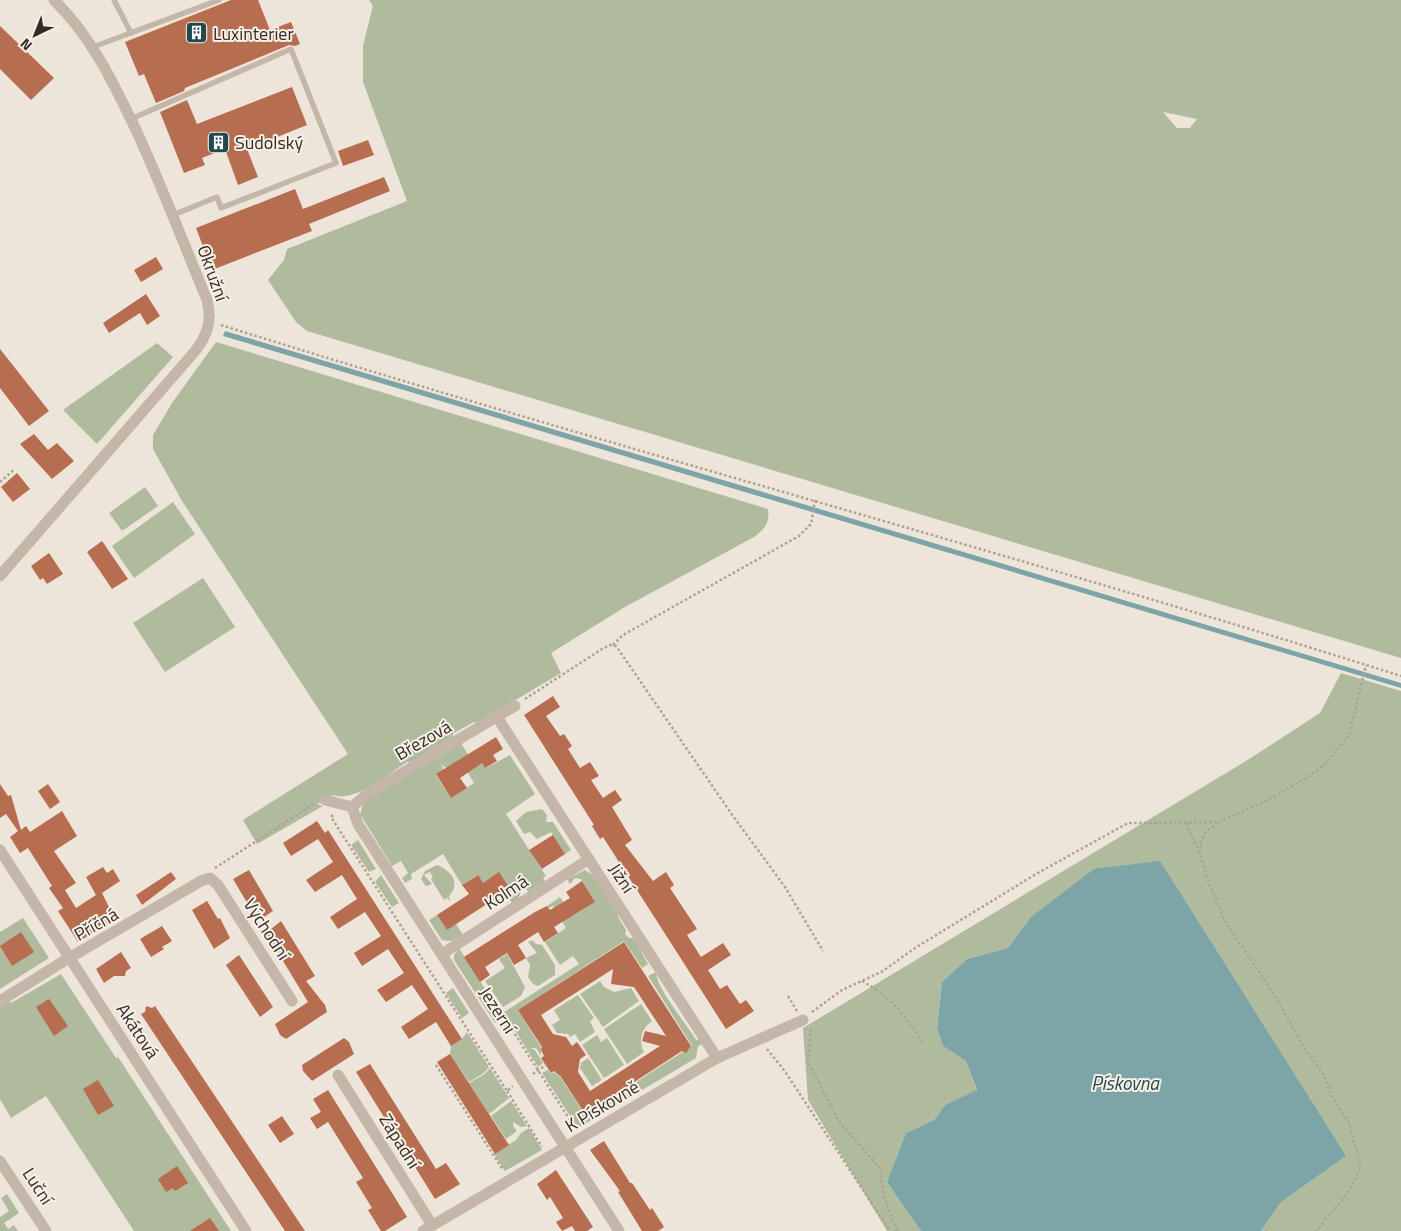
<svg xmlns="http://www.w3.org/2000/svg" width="1401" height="1231" font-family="'Titillium Web',sans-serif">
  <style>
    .green { fill: #afbb9c; fill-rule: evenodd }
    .water { fill: #7da4a7 }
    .building { fill: #b76d4f; fill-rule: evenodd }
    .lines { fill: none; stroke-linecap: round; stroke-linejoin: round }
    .path { stroke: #b0a092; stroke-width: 2.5; stroke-dasharray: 2.5 2.5; stroke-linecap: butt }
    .service { stroke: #c4b6a8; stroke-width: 5.5 }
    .minor { stroke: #c4b6a8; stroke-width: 11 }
    .labels { text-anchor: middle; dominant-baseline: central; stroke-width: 4; stroke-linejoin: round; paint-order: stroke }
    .poi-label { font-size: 18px; fill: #322b27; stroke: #f6efe6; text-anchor: start }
    .street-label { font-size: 18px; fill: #322b27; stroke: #f6efe6 }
    .water-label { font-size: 19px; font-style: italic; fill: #22494e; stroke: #f6efe6 }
  </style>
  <rect width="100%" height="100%" fill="#eee5da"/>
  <g class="green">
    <path d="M369,0H1401V658L307,331L296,322L268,280L284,260L287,249L407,201L363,82V46L373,6ZM1163,112L1197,119L1190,128H1177Z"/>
    <path d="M216,342L768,509C770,522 765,529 754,537L625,607L551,653L561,673L477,723L474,722L454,733L452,737L411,762H407C388,774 355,803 333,795L317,804L323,806L257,844L243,820L348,754L182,501L153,449V435L172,403Z"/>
    <path d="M157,343L173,357L97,444L63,410Z"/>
    <path d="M145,487L158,506L122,531L109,513Z"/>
    <path d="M173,502L195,534L134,578L112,546Z"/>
    <path d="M203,578L235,627L165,672L133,623Z"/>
    <path d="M1341,673L1401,691V1231H1261L1280,1203L1346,1156L1031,917L1008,948L967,959L942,982L937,1029L943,1046L966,1061L977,1091L945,1105L934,1120L906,1133L887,1182L921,1231H887L808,1100L803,1028L1246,761L1320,713Z"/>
    <path d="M461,743L475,766L481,762L486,768L510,755L535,794L506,814L546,876L543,878L545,882L529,892L523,887L518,899L512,903L505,892L499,873L483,883L477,875L462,885L443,854L411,874L412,879L405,883L402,878L408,873L401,861L392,866L360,814L364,801ZM460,760L474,783L451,798L436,775L444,770L441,764L446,768Z"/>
    <path d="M542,809L547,815L546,822H553L571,850L565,854L551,832L537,839L530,832L524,834L516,821L526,812Z"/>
    <path d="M358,840L376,869L369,872L351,845Z"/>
    <path d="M437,865C450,870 462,883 449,896L450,901L447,898L444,900L431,879L433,878L430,872L424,875L432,884L426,886L421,879L425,871Z"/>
    <path d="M585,870L594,876L618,914V917L626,930L625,934L629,938H634L648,964L642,968L624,941L518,1010L541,1047V1056L536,1048H530L535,1050L543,1063L538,1067L506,1016L495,1023L454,960V955L459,948L501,1014L579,964L573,956L560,965L545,942L566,928L553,906L549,908L547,906L560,897L572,916L595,902L581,879L575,878L570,884L567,879Z"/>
    <path d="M381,875L399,903L392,907L375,882Z"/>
    <path d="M437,915L447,930L456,924L463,935L451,941L442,940L429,920Z"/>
    <path d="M23,918L49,958L0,989V932Z"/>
    <path d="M532,940L536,944L542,945L555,965V975L538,986L533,984L528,977L530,965L526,958L537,953L528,942Z"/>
    <path d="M507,954L525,987L521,996L503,1007L485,981L505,968L499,959Z"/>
    <path d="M654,973H656C658,990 686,1023 696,1040L699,1039L702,1044L698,1046L696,1058L578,1128L542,1073L548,1070L551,1074L554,1072L561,1078L585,1115L692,1046L648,976Z"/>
    <path d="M61,974L116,1058L118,1057L231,1231H134L46,1096L11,1118L0,1099V1007L10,1001L11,1003Z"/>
    <path d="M600,981L604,987L614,992L631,988L639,1001L603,1027L580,994Z"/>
    <path d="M453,988L469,1013L462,1018L446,993Z"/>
    <path d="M578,995L594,1018L590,1021L595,1032L580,1042L575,1034L570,1037L568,1034L557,1033L552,1025L560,1020L554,1010Z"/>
    <path d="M641,1004L652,1021C641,1029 638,1041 644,1052L627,1064L604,1029Z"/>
    <path d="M467,1032L489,1067L484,1073L469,1082L450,1054L451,1046L462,1039Z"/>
    <path d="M597,1035L601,1042L607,1038L624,1065L604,1078L582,1045Z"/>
    <path d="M588,1058L602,1080L592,1086L580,1068L581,1063Z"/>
    <path d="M490,1068L509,1098L489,1114L469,1083L485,1074Z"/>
    <path d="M511,1101L527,1126L521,1127L513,1122V1126L517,1131L506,1139L491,1116Z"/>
    <path d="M529,1128L542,1150L505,1171L494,1154L516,1140L521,1133Z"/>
    <path d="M7,1194L19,1213L4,1223L8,1229L14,1225L18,1231H0V1217L9,1211L1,1198Z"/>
  </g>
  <g class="water">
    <path d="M225,331L1401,683V688L223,336Z"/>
    <path d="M1160,861L1346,1156L1280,1203L1261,1231H921L887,1182L906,1133L934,1120L945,1105L977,1090L966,1061L943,1046L937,1029L942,982L967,959L1008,948L1031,917L1094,869Z"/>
  </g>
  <g class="building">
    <path d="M231,0H258L270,30L291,22L300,44L295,46L289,45L185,88L184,91L156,103L144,74L139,76L125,42Z"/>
    <path d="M0,26L54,78L31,100L0,69Z"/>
    <path d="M292,87L307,125L247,149L258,177L238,185L225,149L202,158L205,165L184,173L160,112L187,100L197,124Z"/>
    <path d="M368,140L374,155L343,166L338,151Z"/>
    <path d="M384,177L390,191L309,224L312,231L212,270L196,228L295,189L303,209Z"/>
    <path d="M156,257L163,269L141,282L134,270Z"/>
    <path d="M146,294L160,316L147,325L140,313L109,333L103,323Z"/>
    <path d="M0,349L49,411L29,426L0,388Z"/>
    <path d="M34,434L48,450L57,443L74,461L52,479L20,444Z"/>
    <path d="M17,473L30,489L13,502L1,487Z"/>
    <path d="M102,541L128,579L112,589L87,552Z"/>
    <path d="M49,553L63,574L47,584L43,578L40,580L31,566Z"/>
    <path d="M553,696L560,707L546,716L560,736L564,734L572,746L568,749L580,768L590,762L599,776L591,780L603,798L615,790L622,800L612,807L632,840L625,845L653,881L666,872L674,885L670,888L697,929L687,935L701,957L723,943L731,955L708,970L720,989L727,985L740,1004L746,1000L754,1011L726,1029L603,837L600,839L592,826L594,825L524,715Z"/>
    <path d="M496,737L503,749L493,755L497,761L485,768L482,763L460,778L467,788L451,798L436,774Z"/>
    <path d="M0,784L8,796L11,795L21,830L26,826L30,832L62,811L77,836L54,851L76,883L65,890L76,908L96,895L86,877L103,867L107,873L113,869L120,881L102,893L115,919L78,942L58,911L63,908L49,888L52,886L28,848L20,853L10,837L18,831L6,814L0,818Z"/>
    <path d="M48,784L60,802L50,809L38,791Z"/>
    <path d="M317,821L325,833L328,830L462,1039L451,1046L436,1022L409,1039L401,1027L428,1009L412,985L386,1002L377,990L404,973L388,949L362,966L354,953L381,936L365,912L338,929L330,917L357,899L342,875L315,892L306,880L333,862L318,839L291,856L283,843Z"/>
    <path d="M553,835L565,854L542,869L529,850Z"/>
    <path d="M249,870L273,911L258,921L233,879Z"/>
    <path d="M171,872L176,879L142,905L136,895Z"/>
    <path d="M499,872L510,889L447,930L437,915L469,894L462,885L478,875L483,883Z"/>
    <path d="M582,881L595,902L554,927L558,933L544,942L538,932L518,945L526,958L514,965L507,953L485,967L490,975L480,982L464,957L535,912L547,906L550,910L570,898L566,892Z"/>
    <path d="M207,901L218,919L220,918L230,938L214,949L192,910Z"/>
    <path d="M281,921L315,976L306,981L325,1005L327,1012L286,1039L280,1035L275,1024L308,1002L266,933Z"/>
    <path d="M162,926L172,941L162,947L164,949L151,957L140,939Z"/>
    <path d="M21,932L34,952L12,966L0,946Z"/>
    <path d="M624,942L691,1046L686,1053L682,1051L585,1114L561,1077L554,1071L551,1073L541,1058L544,1056L541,1050L542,1047L518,1010ZM613,969L611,984L634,987L666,1036L645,1031L642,1041L660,1046L590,1091L578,1072L580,1059L586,1055L577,1042L572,1046L566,1037L553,1034L541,1015Z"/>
    <path d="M121,952L131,968L126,971L125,976H114L104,983L96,969Z"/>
    <path d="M239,955L273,1007L260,1017L226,965Z"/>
    <path d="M49,999L68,1026L54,1036L36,1007Z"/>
    <path d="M146,1006L152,1008L155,1006L305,1231H285L141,1014L145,1012Z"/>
    <path d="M344,1038L349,1042L354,1054L312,1081L303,1071L302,1065Z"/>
    <path d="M450,1054L509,1145L495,1154L437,1062Z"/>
    <path d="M370,1064L436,1169L446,1163L460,1184L435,1199L356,1072Z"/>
    <path d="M98,1080L114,1106L98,1115L83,1089Z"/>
    <path d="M328,1090L407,1217L385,1231H381L368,1210L372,1208L356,1182L363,1178L328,1122L317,1129L310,1118L321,1112L313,1099Z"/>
    <path d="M282,1116L294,1134L280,1143L268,1125Z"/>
    <path d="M604,1141L630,1183H632L650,1210L652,1208L664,1227L658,1231H642L618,1192L620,1191L590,1150Z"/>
    <path d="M177,1166L188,1183L175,1191L173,1188L166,1192L158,1179Z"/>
    <path d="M556,1170L593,1227L587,1231H575L572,1226L562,1231L556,1222L563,1218L550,1197L547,1200L537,1184Z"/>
    <path d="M210,1218L219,1231H190Z"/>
  </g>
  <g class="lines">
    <g class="path">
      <path d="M221,325C613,448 1010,552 1401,676"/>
      <path d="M0,482L15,469"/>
      <path d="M613,645L623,635L799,536L811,524L815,500"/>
      <path d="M525,699L602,649L610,645L616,646L733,816L785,887L823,951"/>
      <path d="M333,815L331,817L507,1091L513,1086"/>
      <path d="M1186,823L1199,852"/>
      <path d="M1218,823L1206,832L1201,841L1200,853L1208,881L1226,923L1277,999L1304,1048L1322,1072L1333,1098L1349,1123L1361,1168L1346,1195L1316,1231"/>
      <path d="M215,868L315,803"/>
      <path d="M862,981C890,996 906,1016 922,1042"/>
      <path d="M788,996L797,1011"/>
      <path d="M812,1012L842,990L883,971L915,948L1036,874L1128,823L1219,822L1272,798L1303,780L1324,765L1349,735L1366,665"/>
      <path d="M504,1017L575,1128"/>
      <path d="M811,1029L808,1062L839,1122L880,1168L884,1196L897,1231"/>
      <path d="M767,1049L784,1070L890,1231"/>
      <path d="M436,1065L503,1170"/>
      <path d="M533,1074L546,1065"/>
      <path d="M507,1091L542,1147"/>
    </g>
    <g class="service">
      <path d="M114,0L131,33"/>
      <path d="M93,47L219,0"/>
      <path d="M131,119L291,49L336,163L221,208L217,197L173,215"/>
    </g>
    <g class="minor">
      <path d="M0,576L196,350C208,334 212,320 207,300C184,244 162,187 137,132C114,84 92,37 54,0"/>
      <path d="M497,717L717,1058"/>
      <path d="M325,800L352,807"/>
      <path d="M352,807L358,824L619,1231"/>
      <path d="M352,807L367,794L515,706"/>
      <path d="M0,850L246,1231"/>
      <path d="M442,954L589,859"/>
      <path d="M0,1001L64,961L201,881L210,878L218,885L292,1001"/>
      <path d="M338,1075L432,1225"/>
      <path d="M0,1161L46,1231"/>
      <path d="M423,1231L717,1058L803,1020"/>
    </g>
  </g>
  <defs>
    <symbol id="building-square" viewBox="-11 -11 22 22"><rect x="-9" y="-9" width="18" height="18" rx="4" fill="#22494e" stroke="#f6efe6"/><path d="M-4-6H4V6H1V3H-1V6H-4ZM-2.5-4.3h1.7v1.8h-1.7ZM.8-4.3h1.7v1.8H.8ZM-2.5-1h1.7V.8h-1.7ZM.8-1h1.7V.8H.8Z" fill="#fff"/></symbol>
  </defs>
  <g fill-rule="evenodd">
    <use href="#building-square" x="184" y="20" width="25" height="25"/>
    <use href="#building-square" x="206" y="130" width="25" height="25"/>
  </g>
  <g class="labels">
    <g class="poi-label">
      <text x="213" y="33">Luxinterier</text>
      <text x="235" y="142">Sudolský</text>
    </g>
    <g class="street-label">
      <text transform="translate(213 273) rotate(70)">Okružní</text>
      <text transform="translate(423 740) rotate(-30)">Březová</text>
      <text transform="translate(622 878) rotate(57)">Jižní</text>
      <text transform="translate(506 892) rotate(-33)">Kolmá</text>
      <text transform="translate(96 924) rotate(-30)">Příčná</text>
      <text transform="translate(267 929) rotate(57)">Východní</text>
      <text transform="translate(498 1010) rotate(57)">Jezerní</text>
      <text transform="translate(138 1031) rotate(57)">Akátová</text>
      <text transform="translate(602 1106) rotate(-31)">K Pískovně</text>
      <text transform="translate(400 1141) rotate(58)">Západní</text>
      <text transform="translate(38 1186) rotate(57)">Luční</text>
    </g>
    <g class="water-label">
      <text x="1125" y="1082">Pískovna</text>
    </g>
  </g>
  <g transform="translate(35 35) rotate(223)" stroke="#f6efe6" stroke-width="4" paint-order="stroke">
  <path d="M0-4L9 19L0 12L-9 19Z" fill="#322b27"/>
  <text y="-8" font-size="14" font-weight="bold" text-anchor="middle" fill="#322b27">N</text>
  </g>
</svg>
